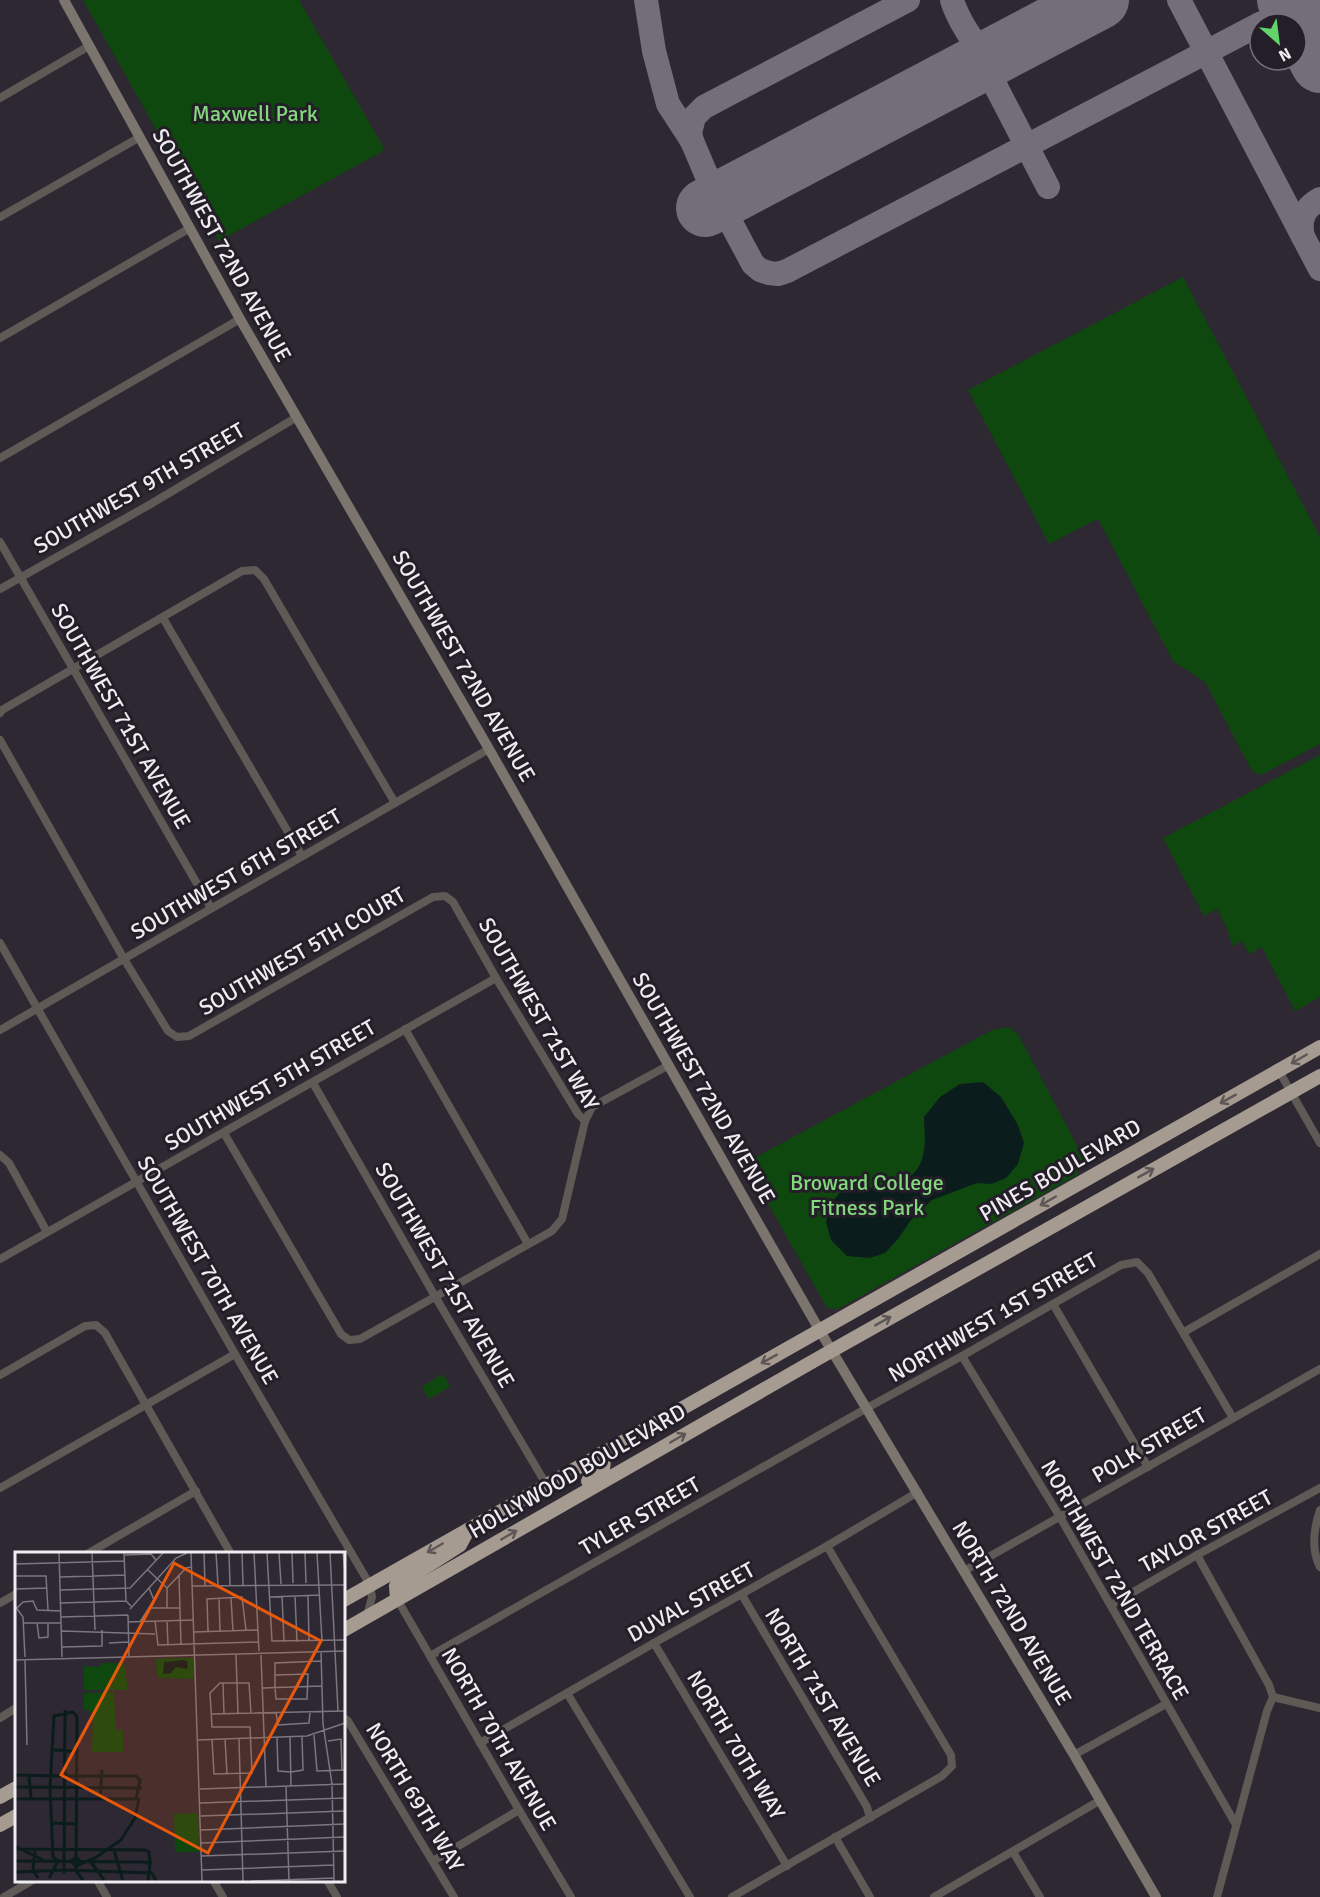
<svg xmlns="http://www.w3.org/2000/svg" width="1320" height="1897" font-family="Signika,sans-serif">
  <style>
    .green { fill: #0e480e }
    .water { fill: #0b1c1d }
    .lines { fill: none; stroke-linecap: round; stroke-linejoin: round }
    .taxiway { stroke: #746e78; stroke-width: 24 }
    .runway { stroke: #746e78; stroke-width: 58 }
    .street { stroke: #5f5a56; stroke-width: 8 }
    .secondary { stroke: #7c756e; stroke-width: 10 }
    .highway { stroke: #a69b91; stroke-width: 14 }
    .oneway { stroke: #5e5657 }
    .labels { text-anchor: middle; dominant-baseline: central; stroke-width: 6; stroke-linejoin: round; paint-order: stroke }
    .park-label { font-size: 22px; fill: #84d77f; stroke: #241e28 }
    .street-label { font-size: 22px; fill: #efecf2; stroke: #241e28 }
    .inset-river { fill: none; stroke: #0b1c1d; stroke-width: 3 }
    .inset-road { fill: none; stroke: #7b767f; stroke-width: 1.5 }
    .view { fill: #e8590c; fill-opacity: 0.15; stroke: #e8590c; stroke-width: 3 }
    .inset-edge { fill: none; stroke: #efecf2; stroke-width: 3 }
  </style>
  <rect width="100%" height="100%" fill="#2e2832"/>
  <g class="green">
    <path d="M83,0H299L385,150L219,241Z"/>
    <path d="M1183,277L1320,537V744L1261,775L1252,771L1205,682L1173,661L1098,519L1049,544L968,390Z"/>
    <path d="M1320,755V997L1295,1011L1262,947L1249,954L1242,941L1232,946L1227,928L1217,909L1204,916L1163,838Z"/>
    <path d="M1009,1027L1018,1034L1084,1159L1077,1175L838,1309L827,1308L745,1163L992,1030Z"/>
    <path d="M443,1374L450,1387L429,1399L422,1387Z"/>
  </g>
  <path class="water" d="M983,1082L1001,1097L1018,1125L1024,1143L1018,1164L1006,1178L991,1184L977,1183L932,1200L911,1220L898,1239L885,1253L870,1258L847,1256L831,1240L826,1222L831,1203L844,1188C876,1188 919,1191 924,1150C926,1139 924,1127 924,1117L940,1097L960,1084Z"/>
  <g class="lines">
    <g class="taxiway">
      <path d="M646,0L654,51L668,104L692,141"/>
      <path d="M908,0L704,107L694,117L690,133L692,141L706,174L725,197L731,223L753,264L760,270L769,273L778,274L787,271L1260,24"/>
      <path d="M952,0C954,8 958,15 962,23C973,42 979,53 1003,51"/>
      <path d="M1179,0L1320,269"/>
      <path d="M1260,24C1273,17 1283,17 1295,24"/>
      <path d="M1304,33C1300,20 1300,10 1309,0"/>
      <path d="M1003,51C995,61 991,70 994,83L1048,187"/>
      <path d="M962,72C977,72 987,75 996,87"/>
      <path d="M1303,237C1299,219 1304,208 1320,199"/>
    </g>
    <g class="runway">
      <path d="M1286,0L1320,64"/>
      <path d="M705,208L1100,0"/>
    </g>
    <g class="street">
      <path d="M0,98L89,46"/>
      <path d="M0,217L140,137"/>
      <path d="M0,338L190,228"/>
      <path d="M0,458L240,319"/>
      <path d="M0,542L211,908"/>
      <path d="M0,589L149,505L297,417"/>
      <path d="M163,618L302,856"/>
      <path d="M0,713L2,710L242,571L255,570L264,579L395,803"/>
      <path d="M0,740L124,959L168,1031L177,1037L189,1036L433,897L445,896L453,902L496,978L578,1114L585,1121L562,1219L552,1231L360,1339L349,1340L341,1334L224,1133"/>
      <path d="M0,943L235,1354L370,1585L372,1597L367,1616"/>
      <path d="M405,1029L528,1244"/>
      <path d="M0,1030L489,749"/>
      <path d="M1279,1071L1320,1143"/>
      <path d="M313,1083L436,1298L546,1484"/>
      <path d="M585,1121L592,1107L669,1065"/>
      <path d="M0,1155L9,1163L47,1232"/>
      <path d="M0,1259L496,978"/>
      <path d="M1053,1304L1148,1467"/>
      <path d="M1184,1332L1320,1254"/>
      <path d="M962,1356L1060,1517L1235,1823"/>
      <path d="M0,1375L85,1326L96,1325L105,1333L231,1554"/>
      <path d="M0,1488L235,1354"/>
      <path d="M1320,1510C1314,1528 1311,1550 1320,1567"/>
      <path d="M87,1554L196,1491"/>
      <path d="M1197,1555L1269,1685L1273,1697"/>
      <path d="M964,1571L1320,1369"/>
      <path d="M742,1595L867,1807L870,1818"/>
      <path d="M397,1599L519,1810L571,1897"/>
      <path d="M0,1603L16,1594"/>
      <path d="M1111,1605L1197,1555L1320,1488"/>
      <path d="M654,1643L787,1866"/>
      <path d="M430,1656L867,1408L962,1356L1121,1265L1137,1262L1148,1273L1233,1418"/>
      <path d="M567,1693L690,1897"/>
      <path d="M1273,1697L1320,1708"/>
      <path d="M0,1718L16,1708"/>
      <path d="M344,1718L348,1721L454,1897"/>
      <path d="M480,1743L654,1643L827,1546L918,1492"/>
      <path d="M1074,1755L1166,1704"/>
      <path d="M835,1837L870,1897"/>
      <path d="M1013,1852L1040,1897"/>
      <path d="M433,1861L519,1810"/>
      <path d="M97,1880L107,1897"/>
      <path d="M213,1880L223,1897"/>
      <path d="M327,1880L337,1897"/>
      <path d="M4,1897L33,1880"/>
      <path d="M732,1897L942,1776L952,1766L951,1755L827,1546"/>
      <path d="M934,1897L1099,1801"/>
      <path d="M1217,1897L1267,1711L1273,1697"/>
    </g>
    <path class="secondary" d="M64,0L240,319L489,749L757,1221L820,1331L1074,1755L1156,1897"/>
    <g class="highway">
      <path d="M588,1481C602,1473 607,1470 602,1453"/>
      <path d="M397,1599L396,1586L460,1545L468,1530"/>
      <path d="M344,1600L1320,1047"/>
      <path d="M344,1630L817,1359L1320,1076"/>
      <path d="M0,1797L16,1788"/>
      <path d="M0,1825L16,1816"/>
    </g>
  </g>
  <defs><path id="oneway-shaft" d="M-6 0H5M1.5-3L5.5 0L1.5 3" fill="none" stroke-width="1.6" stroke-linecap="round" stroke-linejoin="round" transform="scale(1.5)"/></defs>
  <g class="oneway">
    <use href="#oneway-shaft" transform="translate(1299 1059) rotate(150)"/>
    <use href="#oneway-shaft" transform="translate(1228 1099) rotate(151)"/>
    <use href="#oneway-shaft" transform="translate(1146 1173) rotate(-29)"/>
    <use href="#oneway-shaft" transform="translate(1048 1201) rotate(150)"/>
    <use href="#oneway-shaft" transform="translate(883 1321) rotate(-29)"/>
    <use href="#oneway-shaft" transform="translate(769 1359) rotate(151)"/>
    <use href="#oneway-shaft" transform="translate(678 1438) rotate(-30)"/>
    <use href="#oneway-shaft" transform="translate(509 1535) rotate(-30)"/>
    <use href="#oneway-shaft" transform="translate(435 1548) rotate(150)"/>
  </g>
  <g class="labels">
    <g class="park-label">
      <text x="255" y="113">Maxwell Park</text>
      <text x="867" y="1182">Broward College<tspan x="867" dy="25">Fitness Park</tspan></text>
    </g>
    <g class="street-label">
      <text transform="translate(222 245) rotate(61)">SOUTHWEST 72ND AVENUE</text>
      <text transform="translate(139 488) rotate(-30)">SOUTHWEST 9TH STREET</text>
      <text transform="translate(464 666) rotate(60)">SOUTHWEST 72ND AVENUE</text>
      <text transform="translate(121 716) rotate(60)">SOUTHWEST 71ST AVENUE</text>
      <text transform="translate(236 874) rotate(-30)">SOUTHWEST 6TH STREET</text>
      <text transform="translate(302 951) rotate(-30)">SOUTHWEST 5TH COURT</text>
      <text transform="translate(539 1014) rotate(60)">SOUTHWEST 71ST WAY</text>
      <text transform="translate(270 1085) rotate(-30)">SOUTHWEST 5TH STREET</text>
      <text transform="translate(704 1088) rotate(60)">SOUTHWEST 72ND AVENUE</text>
      <text transform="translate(1060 1170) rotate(-30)">PINES BOULEVARD</text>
      <text transform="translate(208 1270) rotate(60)">SOUTHWEST 70TH AVENUE</text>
      <text transform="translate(445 1275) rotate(60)">SOUTHWEST 71ST AVENUE</text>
      <text transform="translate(993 1317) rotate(-30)">NORTHWEST 1ST STREET</text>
      <text transform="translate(1149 1445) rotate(-30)">POLK STREET</text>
      <text transform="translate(577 1471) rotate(-30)">HOLLYWOOD BOULEVARD</text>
      <text transform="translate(640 1516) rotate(-30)">TYLER STREET</text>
      <text transform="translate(1206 1531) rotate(-29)">TAYLOR STREET</text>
      <text transform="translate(1115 1580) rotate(60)">NORTHWEST 72ND TERRACE</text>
      <text transform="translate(691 1602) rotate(-29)">DUVAL STREET</text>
      <text transform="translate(1012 1613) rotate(59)">NORTH 72ND AVENUE</text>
      <text transform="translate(823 1697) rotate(59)">NORTH 71ST AVENUE</text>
      <text transform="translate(499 1739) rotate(60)">NORTH 70TH AVENUE</text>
      <text transform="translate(736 1745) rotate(59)">NORTH 70TH WAY</text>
      <text transform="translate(415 1797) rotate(59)">NORTH 69TH WAY</text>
    </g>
  </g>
  <g transform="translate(15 1552)">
    <rect width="330" height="330" fill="#2e2832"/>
    <path d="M179,106V127L142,126L141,107ZM86,111H109L113,138H69V114L85,115ZM99,140L101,178H108V200H77L78,161L69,157V141ZM183,261L184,300H160L159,262Z" fill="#0e480e"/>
    <path d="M169,108L173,110L172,117L161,115L156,121L148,122L149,110Z" fill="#0b1c1d"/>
    <path class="inset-river" d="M39,198L61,199M0,223L46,224L49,220L53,224H121L125,228L121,247H0M14,224L16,246M0,235L127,236M85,247L87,218M38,271L61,272M0,294L30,309M0,297L130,298L134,300L135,310M20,298L18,318L23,326M99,298L108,329M0,309L137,310M66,310L61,305L56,309L61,314L80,306L106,288L120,266L124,246M76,310L89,328M130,310L135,312L133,329M0,320L49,318L137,321L141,329M49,322L50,158M34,326L43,309L38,305L35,236L39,164L58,160L62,165L61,319L68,328"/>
    <path class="inset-road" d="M44,1L47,105M77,1L80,78M109,1L111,49L116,54M176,1L187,329M189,1L190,34M201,1L203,33M214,1L215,33M227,1L228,33M239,1L244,99M252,1L257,89L330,88M264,1L266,32M277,1L278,31M290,1L291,31M302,1L307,89M315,1L323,159M328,1L330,20M110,3L136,2L141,8M0,12L110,9M133,18L152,36M0,24H31L33,58M164,24L166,92M45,25L110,23M177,34L330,33M152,36L171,16L177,15M152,36V56M0,37L32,36M45,38L115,36L148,1M293,43L294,89M267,44L269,90M280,44L282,90M255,45L305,43M204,46L205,79M216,46L218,79M46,51L111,49M0,54L8,65L10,105M2,56L8,50L18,49L22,58L46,59M133,56H165M115,57L161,6L172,1M113,63L114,104M46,65L113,63M140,69L143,93L244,90M152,69L153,93M113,70L179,68M125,70L139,48L134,36M9,71H46M22,71L24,86L33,85V71M47,79L140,82M193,79L192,47L227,45L231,78M179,80L243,78M94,91L113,90M47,95L87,94V78M306,100L308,172L317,232L319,329M221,103L223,161M246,103L251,234M0,108L330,99M10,108L12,193M260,123L293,122L292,147H261L260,136V111L306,109M208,131L209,162M248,136L307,134M261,161L263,173L294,171L295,160M197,162L330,159M299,183L302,219L330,218M275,185L276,234M262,186L263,219L276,220L288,218L287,185M210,187L212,222M224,187L228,329M183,188L292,184L330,171M197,188L199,222L237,221L235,175H197L195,141L205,131H234L236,161M313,189L326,187L327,218M271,234L274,329M185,237L330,232M185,251L330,246M186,264L330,259M186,278L330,272M186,291L330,285M186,304L330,299M187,318L319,313M236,329L319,326"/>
    <path class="view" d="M159,11L306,89L193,301L46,223Z"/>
    <rect width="330" height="330" class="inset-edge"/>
  </g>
  <g transform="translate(1278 42) rotate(152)"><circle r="28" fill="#241e28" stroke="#757079" stroke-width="1.5"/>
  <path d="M0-4.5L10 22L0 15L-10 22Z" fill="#63d469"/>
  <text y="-9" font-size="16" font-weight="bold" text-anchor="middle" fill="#efecf2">N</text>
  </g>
</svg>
